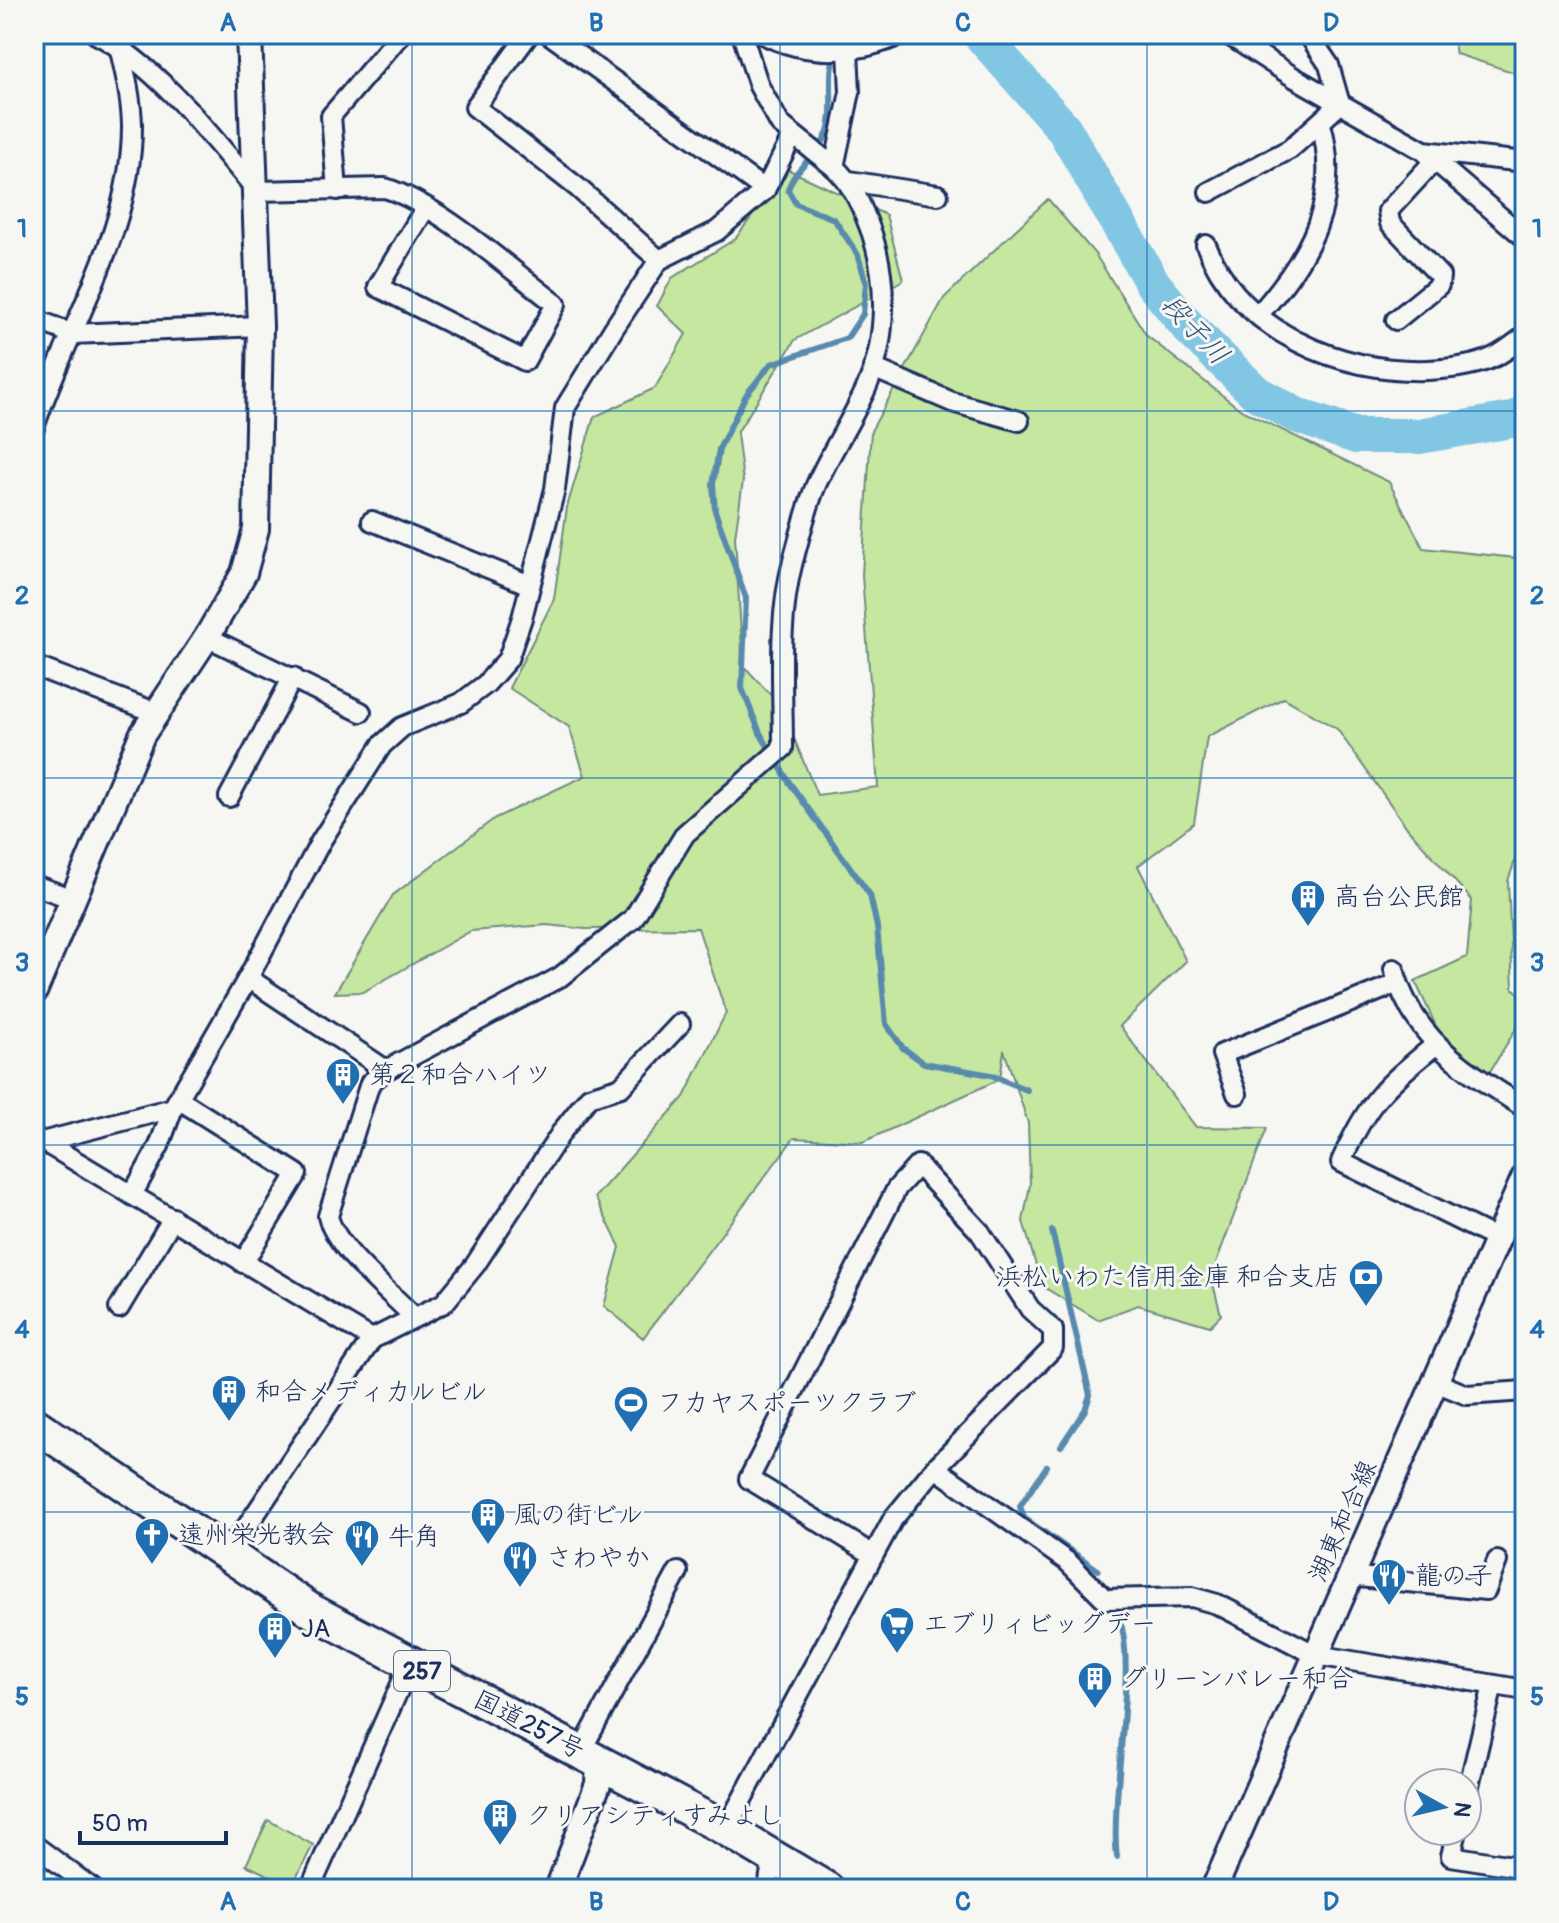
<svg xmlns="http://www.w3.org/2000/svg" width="1559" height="1923" font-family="Pangolin,'Klee One',sans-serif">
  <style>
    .green { fill: #c5e7a0; stroke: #708b7f; stroke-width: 2 }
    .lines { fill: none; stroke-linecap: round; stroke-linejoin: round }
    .stream { stroke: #588aad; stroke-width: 6 }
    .river { stroke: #81c6e2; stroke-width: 36 }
    .street-casing { stroke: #1b2f5e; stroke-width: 24 }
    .secondary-casing { stroke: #1b2f5e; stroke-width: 30 }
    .highway-casing { stroke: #1b2f5e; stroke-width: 38 }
    .street { stroke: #f6f6f2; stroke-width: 18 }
    .secondary { stroke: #f6f6f2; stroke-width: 24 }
    .highway { stroke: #f6f6f2; stroke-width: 32 }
    .grid { fill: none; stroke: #1f6fb2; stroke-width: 2; stroke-opacity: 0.55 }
    .labels { text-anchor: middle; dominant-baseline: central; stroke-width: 6; stroke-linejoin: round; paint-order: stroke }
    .shield { fill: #f6f6f2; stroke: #5d6b8a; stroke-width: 2 }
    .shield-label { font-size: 24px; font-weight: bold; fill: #1b2f5e }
    .poi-label { font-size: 26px; fill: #1b2f5e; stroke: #f6f6f2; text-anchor: start }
    .street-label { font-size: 26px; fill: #1b2f5e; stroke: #f6f6f2 }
    .water-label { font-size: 28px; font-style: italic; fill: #34557f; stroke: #f6f6f2 }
    .neatline { fill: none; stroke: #1f6fb2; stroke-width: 3 }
    .grid-label { font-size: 26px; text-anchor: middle; font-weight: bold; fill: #1f6fb2 }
  </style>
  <rect width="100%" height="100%" fill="#f6f6f2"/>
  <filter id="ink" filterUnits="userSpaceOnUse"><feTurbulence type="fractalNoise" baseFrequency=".0125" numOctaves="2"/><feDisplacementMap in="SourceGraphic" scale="16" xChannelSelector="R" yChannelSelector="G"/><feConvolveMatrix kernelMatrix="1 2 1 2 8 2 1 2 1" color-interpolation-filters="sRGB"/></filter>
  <g filter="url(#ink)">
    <g class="green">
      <path d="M1452,34H1525V76L1456,54Z"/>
      <path d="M787,169L886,215L903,280L795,340L737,433L743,481L735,537L743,665L781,706L817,795L878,787L862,575L871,431L944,298L1048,199L1095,254L1147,336L1241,410L1389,482L1423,548L1525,559V630L1517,632L1522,672L1525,832L1508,881L1513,988L1525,999V1014L1489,1073L1444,1043L1415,981L1467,957L1472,900L1408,829L1337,729L1284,698L1207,737L1194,823L1138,866L1186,961L1120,1026L1196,1127L1267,1128L1211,1276L1221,1315L1210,1326L1138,1305L1098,1320L1042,1286L1023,1221L1030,1185L1028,1123L1004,1050L1000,1079L863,1142L794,1138L643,1338L604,1306L620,1247L595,1197L684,1097L726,1013L698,928L585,929L547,925L471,931L363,992L335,993L393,895L495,818L585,776L569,727L509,688L554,599L567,507L594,417L655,388L686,334L657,306L672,278L735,239Z"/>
      <path d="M268,1820L313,1845L292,1886L246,1865Z"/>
    </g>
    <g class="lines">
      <g class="stream">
        <path d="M850,34C819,55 837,97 829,128C823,153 794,166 788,190L796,204L834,219L858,255L866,283L863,314L847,338L771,364L746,395L719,449L713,484L715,511L746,598L742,688L760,733L789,782L870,895L877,927L886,1024L903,1048L924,1063L991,1075L1027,1090"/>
        <path d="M1052,1231L1090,1395L1085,1410L1061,1446"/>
        <path d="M1047,1466L1020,1506L1024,1518L1098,1570"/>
        <path d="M1116,1612C1141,1653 1109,1797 1117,1857"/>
      </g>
      <path class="river" d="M980,34L1064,129L1153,284L1190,329L1256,393L1296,415L1356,436H1419L1511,420L1525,413"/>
      <defs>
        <g id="street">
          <path d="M96,34C157,65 213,138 257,191L385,188C440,205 508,268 556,304L525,361L378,287L426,207"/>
          <path d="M529,34L475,107L577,187L659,260"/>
          <path d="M549,34L765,190"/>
          <path d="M742,34L759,86L780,124L834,167"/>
          <path d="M763,34C806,56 859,55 902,34"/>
          <path d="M1227,34L1295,78L1424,151L1525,162"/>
          <path d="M1427,154L1525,238"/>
          <path d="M849,181L938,195"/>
          <path d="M337,190L331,116L401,34"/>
          <path d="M1209,192L1290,149L1340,104L1329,65L1308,34"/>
          <path d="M1206,245C1241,332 1339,373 1428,370C1449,369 1476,366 1494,357C1505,352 1515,343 1525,336"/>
          <path d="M1259,314C1309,258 1342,201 1321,124"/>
          <path d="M34,319L73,334L260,326"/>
          <path d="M1396,320L1439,285L1440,276L1390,223L1388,211L1434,161"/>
          <path d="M873,368L952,402L1019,421"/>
          <path d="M34,428C66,328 133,233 132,124C131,97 125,72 119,46"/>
          <path d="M372,521L530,585"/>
          <path d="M207,637L361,712"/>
          <path d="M34,666L157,713"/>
          <path d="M229,797L293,677"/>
          <path d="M34,885L73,899"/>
          <path d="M1394,969C1413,1041 1467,1071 1525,1108"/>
          <path d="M248,978L386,1070"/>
          <path d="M1434,1046C1383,1088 1368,1101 1341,1162L1497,1239"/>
          <path d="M1237,1094L1222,1054L1398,983"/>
          <path d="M178,1099L297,1174L243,1263"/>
          <path d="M44,1142L372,1339L228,1555"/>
          <path d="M34,1144L173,1108L248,978L321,841L382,745L402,727L461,703L486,684L508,659L522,618L555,489L565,408L614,328L659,260L717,231L765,190L793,135"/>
          <path d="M132,1195L159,1146L173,1108"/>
          <path d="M119,1308L173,1218"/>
          <path d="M414,1317C391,1293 334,1247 328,1216L370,1083L386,1070L560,977L633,919L685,834L783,748C783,686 777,621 793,561C800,536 806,509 816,485C829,455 847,428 861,399C887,349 889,287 872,234C863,209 853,184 834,167L850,92L848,50"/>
          <path d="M372,1339L444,1303L475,1265L563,1130L589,1097L621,1087L680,1024"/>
          <path d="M1435,1382L1467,1395L1525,1391"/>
          <path d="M935,1468L1068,1562L1105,1599L1192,1597L1217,1604L1316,1655L1525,1690"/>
          <path d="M1349,1576L1486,1590L1497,1561"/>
          <path d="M581,1751L678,1572"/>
          <path d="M1467,1794L1493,1685"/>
          <path d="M726,1829L893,1519L935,1468L1053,1348V1330L1030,1309L980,1232L918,1165L897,1188L749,1479L872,1554"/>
          <path d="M1457,1831L1451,1856L1525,1868"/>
          <path d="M34,1845L93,1889"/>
          <path d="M310,1889L402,1682L405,1662"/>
          <path d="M768,1889L773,1855"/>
        </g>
        <g id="secondary">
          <path d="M34,992L142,735L207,637L244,573L256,529L260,326L249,34"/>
          <path d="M558,1889L598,1784L599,1762"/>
          <path d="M1214,1889L1525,1176"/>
        </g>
        <path id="highway" d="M34,1424L312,1611L726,1829L827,1889"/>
      </defs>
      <use href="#street" class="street-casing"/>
      <use href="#secondary" class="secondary-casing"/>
      <use href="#highway" class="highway-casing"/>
      <use href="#street" class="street"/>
      <use href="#secondary" class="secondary"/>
      <use href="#highway" class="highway"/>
    </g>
  </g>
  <path class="grid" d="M412,34V1889M780,34V1889M1147,34V1889M34,411H1525M34,778H1525M34,1145H1525M34,1512H1525"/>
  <defs>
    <symbol id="building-pin" viewBox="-11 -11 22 30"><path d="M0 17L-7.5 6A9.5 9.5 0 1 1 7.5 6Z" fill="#1f6fb2" stroke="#f6f6f2"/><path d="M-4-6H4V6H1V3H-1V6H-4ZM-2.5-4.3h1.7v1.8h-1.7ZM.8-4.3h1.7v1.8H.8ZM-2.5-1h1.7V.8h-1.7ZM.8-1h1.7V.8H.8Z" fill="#fff"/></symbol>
    <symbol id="bank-pin" viewBox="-11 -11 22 30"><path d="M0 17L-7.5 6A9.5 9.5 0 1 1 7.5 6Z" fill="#1f6fb2" stroke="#f6f6f2"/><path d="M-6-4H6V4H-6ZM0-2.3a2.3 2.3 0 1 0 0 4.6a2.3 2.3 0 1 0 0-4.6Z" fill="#fff"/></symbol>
    <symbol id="stadium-pin" viewBox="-11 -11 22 30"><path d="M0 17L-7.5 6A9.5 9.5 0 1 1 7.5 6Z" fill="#1f6fb2" stroke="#f6f6f2"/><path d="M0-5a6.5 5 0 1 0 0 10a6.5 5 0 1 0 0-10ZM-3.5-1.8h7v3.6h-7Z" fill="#fff"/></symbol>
    <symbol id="church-pin" viewBox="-11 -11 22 30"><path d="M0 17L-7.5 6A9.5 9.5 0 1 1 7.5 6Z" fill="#1f6fb2" stroke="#f6f6f2"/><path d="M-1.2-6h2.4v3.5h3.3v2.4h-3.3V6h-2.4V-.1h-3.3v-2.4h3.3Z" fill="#fff"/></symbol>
    <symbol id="restaurant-pin" viewBox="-11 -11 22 30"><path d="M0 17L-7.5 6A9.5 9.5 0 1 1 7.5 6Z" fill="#1f6fb2" stroke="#f6f6f2"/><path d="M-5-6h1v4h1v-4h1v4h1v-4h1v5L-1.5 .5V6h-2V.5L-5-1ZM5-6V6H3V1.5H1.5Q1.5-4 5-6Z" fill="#fff"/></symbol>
    <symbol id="supermarket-pin" viewBox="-11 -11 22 30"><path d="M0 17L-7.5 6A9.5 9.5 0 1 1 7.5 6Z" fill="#1f6fb2" stroke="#f6f6f2"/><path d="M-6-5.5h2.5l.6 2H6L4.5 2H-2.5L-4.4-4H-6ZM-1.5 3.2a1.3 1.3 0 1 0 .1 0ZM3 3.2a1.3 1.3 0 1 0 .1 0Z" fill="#fff"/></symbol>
  </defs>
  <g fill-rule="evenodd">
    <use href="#building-pin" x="1288" y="877" width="40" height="54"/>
    <use href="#building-pin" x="323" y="1055" width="40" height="54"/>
    <use href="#bank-pin" x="1346" y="1257" width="40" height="54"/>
    <use href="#building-pin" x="209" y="1372" width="40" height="54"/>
    <use href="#stadium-pin" x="611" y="1383" width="40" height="54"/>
    <use href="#building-pin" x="468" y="1495" width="40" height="54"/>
    <use href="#church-pin" x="132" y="1515" width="40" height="54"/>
    <use href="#restaurant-pin" x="342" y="1517" width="40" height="54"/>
    <use href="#restaurant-pin" x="500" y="1538" width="40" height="54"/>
    <use href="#restaurant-pin" x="1369" y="1556" width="40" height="54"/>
    <use href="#supermarket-pin" x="877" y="1604" width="40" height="54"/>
    <use href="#building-pin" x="255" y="1609" width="40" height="54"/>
    <use href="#building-pin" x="1075" y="1659" width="40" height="54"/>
    <use href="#building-pin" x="480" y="1796" width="40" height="54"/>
  </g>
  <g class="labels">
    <rect class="shield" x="394" y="1651" width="56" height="40" rx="6"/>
    <g class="shield-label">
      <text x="422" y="1671">257</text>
    </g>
    <g class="poi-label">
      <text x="1334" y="897">高台公民館</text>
      <text x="369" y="1075">第２和合ハイツ</text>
      <text x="1340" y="1277" text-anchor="end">浜松いわた信用金庫 和合支店</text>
      <text x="255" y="1392">和合メディカルビル</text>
      <text x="657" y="1403">フカヤスポーツクラブ</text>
      <text x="514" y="1515">風の街ビル</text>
      <text x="178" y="1535">遠州栄光教会</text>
      <text x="388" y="1537">牛角</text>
      <text x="546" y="1558">さわやか</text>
      <text x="1415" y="1576">龍の子</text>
      <text x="923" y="1624">エブリィビッグデー</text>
      <text x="301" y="1629">JA</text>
      <text x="1121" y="1679">グリーンバレー和合</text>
      <text x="526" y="1816">クリアシティすみよし</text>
    </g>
    <g class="street-label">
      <text transform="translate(1343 1521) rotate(-66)">湖東和合線</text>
      <text transform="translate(529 1725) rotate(27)">国道257号</text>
    </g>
    <g class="water-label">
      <text transform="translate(1195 330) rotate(47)">段子川</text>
    </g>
  </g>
  <rect width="1559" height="1923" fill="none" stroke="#f6f6f2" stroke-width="88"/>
  <g transform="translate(1443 1807) rotate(98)"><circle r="38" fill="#f6f6f2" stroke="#9ea6b7" stroke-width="2"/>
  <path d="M0-6L14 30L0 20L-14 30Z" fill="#1f6fb2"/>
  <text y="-12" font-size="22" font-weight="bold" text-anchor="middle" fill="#1b2f5e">N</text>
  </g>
  <path d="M80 1831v12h146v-12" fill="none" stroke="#1b2f5e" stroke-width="4"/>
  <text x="92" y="1831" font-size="24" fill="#1b2f5e" stroke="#f6f6f2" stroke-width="6" paint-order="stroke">50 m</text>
  <rect x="44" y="44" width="1471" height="1835" class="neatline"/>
  <g class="grid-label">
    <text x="228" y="31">A</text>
    <text x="596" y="31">B</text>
    <text x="963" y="31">C</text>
    <text x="1331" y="31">D</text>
    <text x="22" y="237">1</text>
    <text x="1537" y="237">1</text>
    <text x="22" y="604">2</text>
    <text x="1537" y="604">2</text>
    <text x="22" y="971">3</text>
    <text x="1537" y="971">3</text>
    <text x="22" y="1338">4</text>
    <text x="1537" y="1338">4</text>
    <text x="22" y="1705">5</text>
    <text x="1537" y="1705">5</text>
    <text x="228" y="1910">A</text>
    <text x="596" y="1910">B</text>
    <text x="963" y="1910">C</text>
    <text x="1331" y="1910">D</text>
  </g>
</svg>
